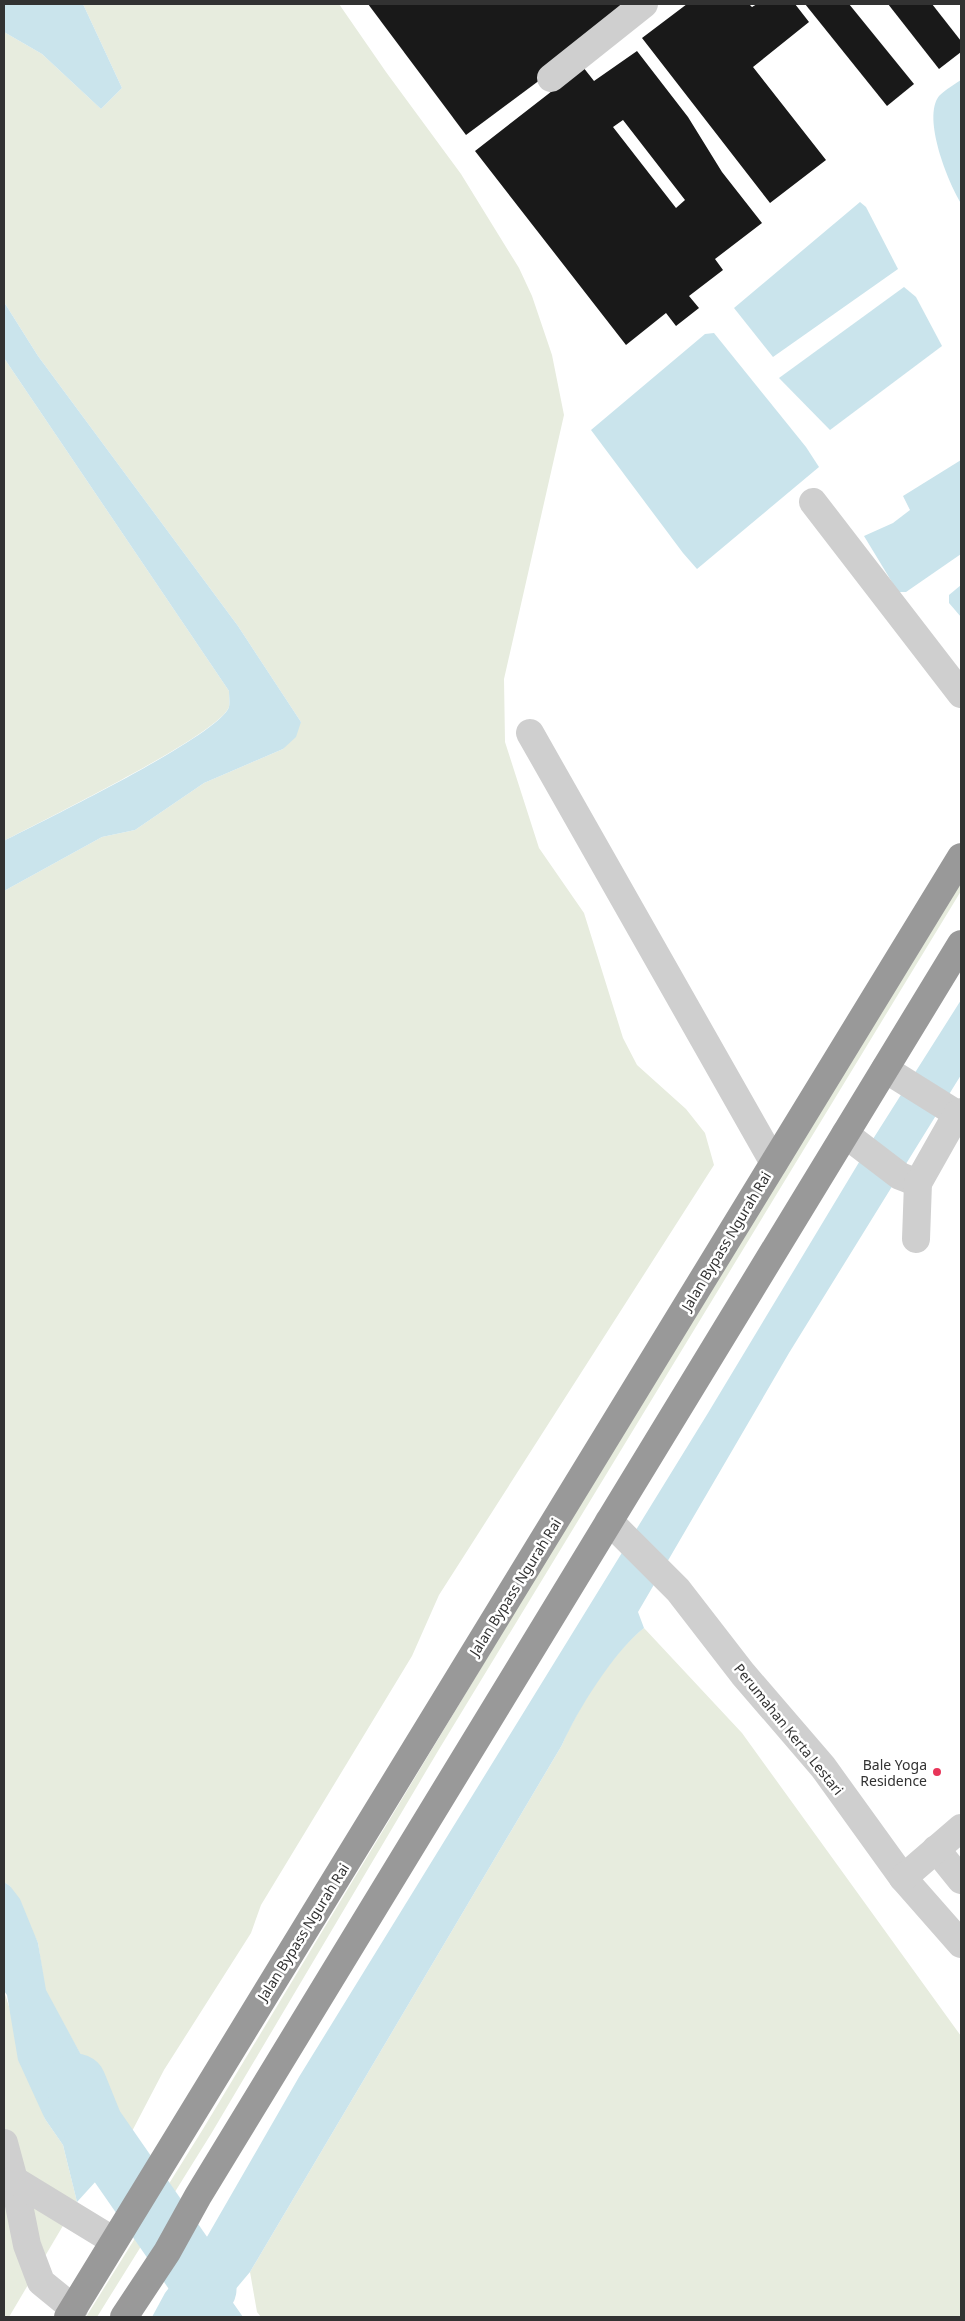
<svg xmlns="http://www.w3.org/2000/svg" width="965" height="2321" font-family="'Noto Sans',sans-serif">
  <style>
    .green { fill: #e7ecde }
    .water { fill: #cae4ec }
    .lines { fill: none; stroke-linecap: round; stroke-linejoin: round }
    .river { stroke: #cae4ec; stroke-width: 61 }
    .building { fill: #191919; fill-rule: evenodd }
    .minor { stroke: #cfcfcf; stroke-width: 28 }
    .highway { stroke: #999; stroke-width: 28 }
    .poi-dot { fill: #e83559; stroke: #fff; stroke-width: 2 }
    .labels { text-anchor: middle; dominant-baseline: central; stroke-width: 5; stroke-linejoin: round; paint-order: stroke }
    .street-label { font-size: 14px; fill: #323232; stroke: #fff }
    .poi-label { font-size: 14px; fill: #323232; stroke: #fff; text-anchor: end }
  </style>
  <rect width="100%" height="100%" fill="#fff"/>
  <g class="green">
    <path d="M83,4H339L386,72L461,174L519,268L532,296L552,355L564,415L504,679L505,742L539,848L584,913L623,1038L637,1065L686,1109L705,1133L714,1165L439,1595L412,1656L261,1905L251,1933L164,2070L129,2137L113,2135L105,2123L93,2077L45,1990L38,1943L10,1886L4,1882V891L102,837L135,830L204,783L283,749L301,722L238,626L38,356L4,302V32L42,54L101,109L122,88Z"/>
    <path d="M4,358L229,691C229,696 230,703 229,707C219,735 39,822 4,841Z"/>
    <path d="M961,872V891L438,1751L211,2134L97,2317H86L203,2129Z"/>
    <path d="M644,1628L742,1733L961,2036V2317H261L257,2312L250,2272L562,1745C576,1711 614,1650 644,1628Z"/>
    <path d="M4,1991L45,2119L63,2145L77,2202L9,2317H4Z"/>
  </g>
  <g class="water">
    <path d="M4,4H83L122,88L101,109L42,54L4,32Z"/>
    <path d="M961,80V203C948,182 922,118 939,96C945,90 955,84 961,80Z"/>
    <path d="M860,202L866,207L898,269L773,357L734,308Z"/>
    <path d="M904,287L916,297L942,346L830,430L779,378Z"/>
    <path d="M4,302L38,356L238,626L301,722L296,737L283,749L204,783L135,830L102,837L4,891V841C40,822 219,736 229,707C230,703 229,696 229,691L4,358Z"/>
    <path d="M714,333L806,447L819,467L697,569L683,553L591,430L705,334Z"/>
    <path d="M961,460V554L906,592H898L864,536L893,523L910,510L903,496Z"/>
    <path d="M961,585V617L949,603V595Z"/>
    <path d="M961,1000V1075L789,1353L638,1612L644,1628C614,1651 577,1711 562,1745L250,2272L229,2297L243,2317H152L165,2293L204,2242L299,2077L708,1413L873,1139Z"/>
    <path d="M4,1882L10,1886L20,1899L38,1943L46,1990L93,2077L105,2123L113,2135L129,2137L107,2169L77,2202L63,2145L45,2119L18,2060L7,1995L4,1991Z"/>
  </g>
  <g class="lines">
    <path class="river" d="M76,2084L93,2126L206,2289"/>
  </g>
  <g class="building">
    <path d="M368,4H633L587,45L466,135Z"/>
    <path d="M687,4H749L752,7L757,4H795L809,22L753,67L826,160L770,203L642,38Z"/>
    <path d="M805,4H849L914,84L887,106Z"/>
    <path d="M888,4H932L961,41V52L939,69Z"/>
    <path d="M637,51L688,117L722,172L762,223L715,259L723,270L689,296L699,308L676,326L666,313L626,345L475,151L583,67L594,81ZM623,120L685,200L676,208L613,127Z"/>
  </g>
  <g class="lines">
    <g class="minor">
      <path d="M551,78L644,4"/>
      <path d="M813,502L961,694"/>
      <path d="M530,733L774,1163"/>
      <path d="M885,1069L957,1114L961,1112"/>
      <path d="M845,1134L900,1176L918,1183L957,1114"/>
      <path d="M916,1239L918,1183"/>
      <path d="M609,1521L678,1590L743,1674L823,1767L903,1878L961,1944"/>
      <path d="M936,1849L961,1880"/>
      <path d="M903,1878L961,1828"/>
      <path d="M4,2143L14,2180L27,2245L41,2282L74,2309"/>
      <path d="M14,2180L114,2241"/>
    </g>
    <g class="highway">
      <path d="M68,2317L961,857"/>
      <path d="M124,2317L167,2252L198,2196L961,944"/>
    </g>
  </g>
  <circle class="poi-dot" cx="937" cy="1772" r="5"/>
  <g class="labels">
    <g class="street-label">
      <text transform="translate(726 1241) rotate(-59)">Jalan Bypass Ngurah Rai</text>
      <text transform="translate(515 1587) rotate(-58)">Jalan Bypass Ngurah Rai</text>
      <text transform="translate(789 1729) rotate(51)">Perumahan Kerta Lestari</text>
      <text transform="translate(303 1932) rotate(-58)">Jalan Bypass Ngurah Rai</text>
    </g>
    <g class="poi-label">
      <text x="927" y="1764">Bale Yoga<tspan x="927" dy="16">Residence</tspan></text>
    </g>
  </g>
  <rect width="965" height="2321" fill="none" stroke="#323232" stroke-width="10"/>
</svg>
